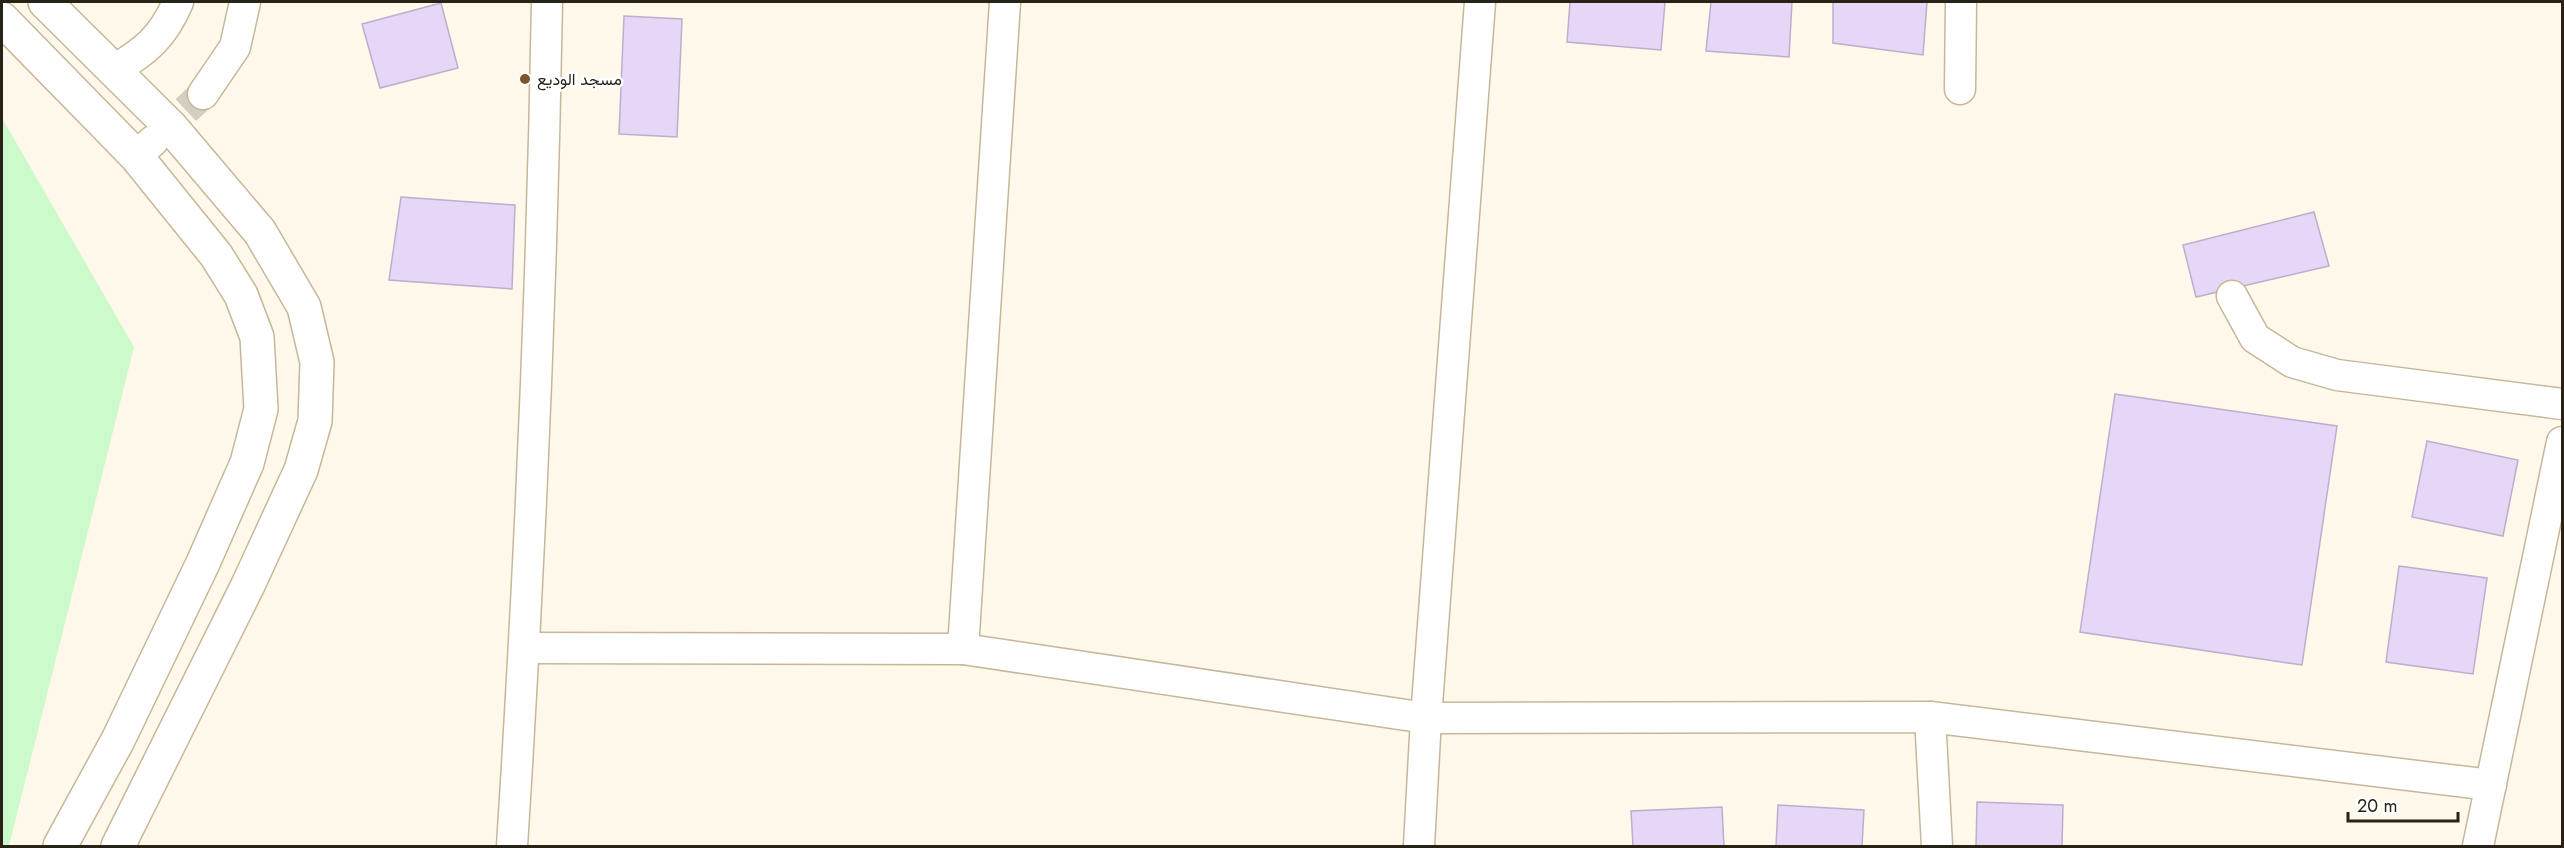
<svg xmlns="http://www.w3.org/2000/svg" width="2564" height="848" font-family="Jost,Vazirmatn,sans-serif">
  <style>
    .green { fill: #ccfacb }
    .building { fill: #e5d7f6; stroke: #bdaecd; stroke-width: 1.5 }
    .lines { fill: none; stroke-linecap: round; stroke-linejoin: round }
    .minor-tunnel { stroke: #d4cdc1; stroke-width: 30; stroke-dasharray: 30 15; stroke-linecap: butt }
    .minor-casing { stroke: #c7b799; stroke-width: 33 }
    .primary-casing { stroke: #c7b799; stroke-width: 36 }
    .minor { stroke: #fff; stroke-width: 30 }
    .primary { stroke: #fff; stroke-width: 33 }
    .poi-dot { fill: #78562e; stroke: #fff; stroke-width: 2 }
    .labels { text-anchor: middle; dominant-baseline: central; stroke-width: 5; stroke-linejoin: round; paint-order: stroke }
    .poi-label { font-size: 16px; fill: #292317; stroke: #fff; text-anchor: start }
  </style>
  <rect width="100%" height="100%" fill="#fff8eb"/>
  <path class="green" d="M2,118L134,347L9,846H2Z"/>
  <g class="building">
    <path d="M1570,2H1665L1661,50L1567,42Z"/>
    <path d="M1711,2H1792L1789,57L1706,51Z"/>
    <path d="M1833,2H1927L1923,55L1833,43Z"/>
    <path d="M441,3L458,68L380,88L362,24Z"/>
    <path d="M624,16L682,19L677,137L619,134Z"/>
    <path d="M401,197L515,205L512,289L389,280Z"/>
    <path d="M2314,212L2329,266L2196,297L2183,245Z"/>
    <path d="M2115,394L2337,426L2302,665L2080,632Z"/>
    <path d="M2427,441L2518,460L2503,536L2412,517Z"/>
    <path d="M2399,566L2487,578L2473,674L2386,662Z"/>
    <path d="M1977,802L2063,805L2062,846H1976Z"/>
    <path d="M1778,805L1864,810L1862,846H1776Z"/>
    <path d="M1722,807L1724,846H1633L1631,811Z"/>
  </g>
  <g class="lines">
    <path class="minor-tunnel" d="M153,141L203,94"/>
    <defs>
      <g id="minor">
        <path d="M114,70C146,51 163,37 178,2"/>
        <path d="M1960,89L1961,2"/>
        <path d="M203,94L235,47L245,2"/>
        <path d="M136,156L153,141"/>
        <path d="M2232,296L2255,338L2292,362L2337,375L2562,404"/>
        <path d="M525,648L963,649L1426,718L1930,717L2491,785"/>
        <path d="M963,649L1005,2"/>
        <path d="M1930,717L1937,846"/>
        <path d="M512,846C530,565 542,283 547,2"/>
        <path d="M1419,846L1426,718L1480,2"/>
        <path d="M2478,846L2562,442"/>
      </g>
      <g id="primary">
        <path d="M45,2L171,127L260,232L304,307L317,362L315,421L301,470L248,585L118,846"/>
        <path d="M2,19L136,156L216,255L241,295L257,337L261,409L247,463L203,563L118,740L60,846"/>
      </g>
    </defs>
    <use href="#minor" class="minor-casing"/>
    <use href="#primary" class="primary-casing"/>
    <use href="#minor" class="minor"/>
    <use href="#primary" class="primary"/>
  </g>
  <circle class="poi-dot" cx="525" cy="79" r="6"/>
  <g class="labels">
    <g class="poi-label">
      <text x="537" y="79">مسجد الوديع</text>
    </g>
  </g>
  <rect width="2564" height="848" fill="none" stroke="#292317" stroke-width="6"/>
  <path d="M2348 812v9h110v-9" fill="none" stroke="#292317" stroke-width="3"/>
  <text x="2357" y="812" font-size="18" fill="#292317" stroke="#ffffff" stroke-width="4.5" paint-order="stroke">20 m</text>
</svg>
